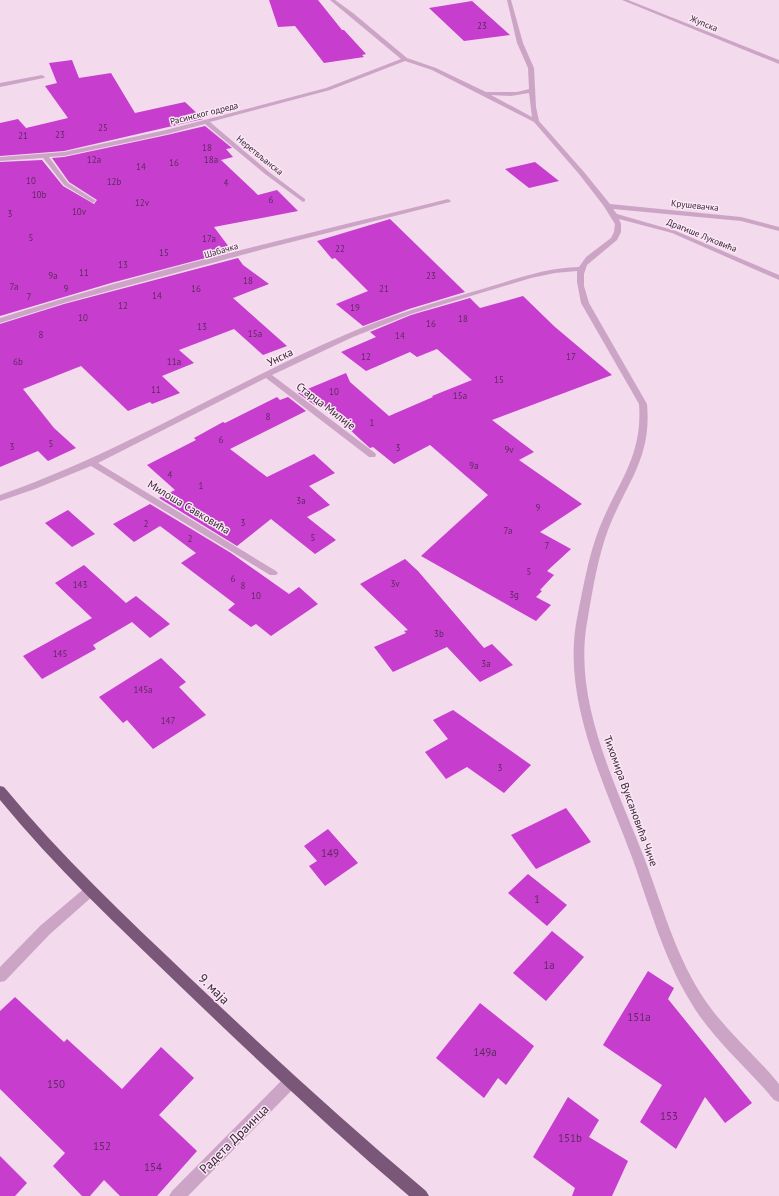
<svg xmlns="http://www.w3.org/2000/svg" width="779" height="1196" font-family="'PT Sans',sans-serif">
  <style>
    .building { fill: #c73dce }
    .lines { fill: none; stroke-linecap: round; stroke-linejoin: round }
    .minor { fill: #cca5c6; fill-rule: evenodd }
    .major { fill: #7a5779; fill-rule: evenodd }
    .labels { text-anchor: middle; dominant-baseline: central; stroke-width: 3; stroke-linejoin: round; paint-order: stroke }
    .far-street-label { font-size: 9px; fill: #372737; stroke: #fbe7f6 }
    .number-label { font-size: 9px; fill: #5b2c5d }
    .street-label { font-size: 11px; fill: #372737; stroke: #fbe7f6 }
    .near-number-label { font-size: 11px; fill: #5b2c5d }
    .near-street-label { font-size: 13px; fill: #372737; stroke: #fbe7f6 }
  </style>
  <rect width="100%" height="100%" fill="#f3daed"/>
  <g class="building">
    <path d="M269,0H318L342,30H344L366,54L362,55L364,57L324,63L295,26L278,27Z"/>
    <path d="M472,1L510,35L464,41L429,8Z"/>
    <path d="M72,60L79,78L111,73L135,113L185,102L203,119L64,151L0,156V123L18,119L26,128L68,118L45,86L57,83L49,63Z"/>
    <path d="M205,126L232,148L226,149L233,157L221,160L258,195L277,190L298,211L214,227L232,251L111,283L0,316V162L42,160L63,186L94,204L97,200L69,182L52,158L64,157L167,135Z"/>
    <path d="M535,162L559,181L529,188L505,169Z"/>
    <path d="M390,219L465,292L409,309L363,326L336,304L368,291L335,258L332,259L317,241Z"/>
    <path d="M238,258L243,265L269,284L233,298L287,346L263,355L234,329L179,350L194,363L162,376L180,393L152,404L150,402L128,411L81,366L23,389L54,428L76,448L48,461L38,451L0,467V324L64,304Z"/>
    <path d="M523,296L555,327L612,375L492,420L534,452L519,460L582,504L540,532L571,549L547,571L554,575L540,590L542,591L536,597L551,605L536,621L421,556L488,495L430,445L394,464L373,447L370,448L361,440L321,403L316,406L298,393L346,373L350,382L389,416L433,397L432,396L472,380L437,349L417,357L410,352L366,371L341,352L376,337L370,332L411,315L470,298L480,308Z"/>
    <path d="M277,397L280,400L288,397L306,411L230,449L267,477L314,454L335,473L309,486L330,505L307,517L336,540L315,554L271,519L237,546L159,498L175,490L147,465L196,440L194,438L223,422L225,423Z"/>
    <path d="M150,504L231,553L289,594L299,587L318,604L271,636L256,624L251,627L228,610L235,604L181,563L196,553L160,526L134,542L113,524Z"/>
    <path d="M68,510L95,534L72,547L45,523Z"/>
    <path d="M405,559L418,571L484,648L492,644L513,665L480,682L447,647L393,672L374,647L406,633L404,631L408,630L360,584Z"/>
    <path d="M84,565L126,603L136,596L170,624L150,638L132,622L93,645L96,649L42,679L23,656L92,618L55,583Z"/>
    <path d="M161,658L186,682L179,687L206,715L153,749L127,720L123,723L99,697Z"/>
    <path d="M453,710L531,765L504,793L467,767L446,779L425,752L448,739L433,720Z"/>
    <path d="M566,808L591,842L536,869L511,835Z"/>
    <path d="M328,829L358,863L325,886L309,866L317,861L304,846Z"/>
    <path d="M528,874L567,905L547,926L508,893Z"/>
    <path d="M552,931L584,957L546,1001L513,973Z"/>
    <path d="M648,971L674,988L668,999L752,1103L725,1123L705,1097L676,1149L640,1122L662,1085L603,1045Z"/>
    <path d="M15,997L64,1042L67,1039L122,1089L161,1047L194,1078L159,1115L197,1151L157,1196H120L104,1180L90,1196H82L53,1166L65,1153L0,1089V1011Z"/>
    <path d="M480,1003L534,1046L506,1085L498,1078L484,1098L436,1058Z"/>
    <path d="M568,1097L599,1120L589,1137L628,1161L612,1196H572L575,1188L533,1157Z"/>
    <path d="M0,1156L27,1183L15,1196H0Z"/>
  </g>
  <g class="lines">
    <g class="minor">
      <path d="M330,0H335L353,13L407,58L436,68L486,92H517L529,89L528,68L517,43L507,0H511L523,43L534,68L536,107L539,121L584,172L610,204L741,217L779,227V231L741,221L613,209L617,214L676,231L779,275V280L672,233L619,219L621,224V232L617,240L587,265L584,274V286L589,303L647,404C652,459 626,483 608,530C598,557 593,588 588,617C571,700 616,784 645,860C662,905 675,953 701,994C722,1028 754,1053 779,1084V1102L774,1100C747,1067 712,1039 690,1001C664,958 650,908 633,860C605,784 561,701 577,618C583,589 588,557 599,529C617,483 643,457 639,404L581,303L577,282V271L555,273L531,278L411,314L353,337L272,375L375,453L376,455L375,457H369L266,378L98,463L276,571L278,573L276,575H270L91,466L35,489L0,501V495C121,453 230,384 347,334C388,316 430,304 472,292C508,282 541,268 579,267L586,257L611,238L614,232L615,224L603,205L579,174L534,122L432,70L405,61L330,90L210,122L269,172L305,199V201L303,202L265,174L205,124L167,134L64,156L49,157L68,183L95,200L96,201L93,203L64,185L43,158L0,161V157L64,152L166,130L326,88L401,59ZM529,93L532,117L491,95L511,96Z"/>
      <path d="M622,0H628L779,60V64Z"/>
      <path d="M42,75L45,77L44,78L0,87V83Z"/>
      <path d="M448,199L451,201L450,202L264,249L64,303L0,323V318C147,271 298,236 448,199Z"/>
      <path d="M90,885L94,887L96,891L94,895L50,934L5,981L0,982V967L40,926L86,887Z"/>
      <path d="M290,1075L295,1077L297,1082L295,1087L188,1196H169L172,1191L285,1077Z"/>
    </g>
    <path class="major" d="M0,786L4,787C61,856 126,917 190,978C267,1051 345,1123 426,1191L429,1196H409C330,1129 255,1058 180,986C118,926 55,867 0,800Z"/>
  </g>
  <g class="labels">
    <g class="far-street-label">
      <text transform="translate(704 23) rotate(22)">Жупска</text>
      <text transform="translate(204 113) rotate(-14)">Расинског одреда</text>
      <text transform="translate(260 155) rotate(39)">Неретвљанска</text>
      <text transform="translate(695 205) rotate(6)">Крушевачка</text>
      <text transform="translate(702 235) rotate(22)">Драгише Луковића</text>
      <text transform="translate(221 250) rotate(-16)">Шабачка</text>
    </g>
    <g class="number-label">
      <text x="482" y="25">23</text>
      <text x="103" y="127">25</text>
      <text x="60" y="134">23</text>
      <text x="23" y="135">21</text>
      <text x="207" y="147">18</text>
      <text x="94" y="159">12a</text>
      <text x="211" y="159">18a</text>
      <text x="174" y="162">16</text>
      <text x="141" y="166">14</text>
      <text x="31" y="180">10</text>
      <text x="114" y="181">12b</text>
      <text x="226" y="182">4</text>
      <text x="39" y="194">10b</text>
      <text x="271" y="199">6</text>
      <text x="142" y="202">12v</text>
      <text x="79" y="211">10v</text>
      <text x="10" y="213">3</text>
      <text x="31" y="237">5</text>
      <text x="209" y="238">17a</text>
      <text x="340" y="248">22</text>
      <text x="164" y="252">15</text>
      <text x="123" y="264">13</text>
      <text x="84" y="272">11</text>
      <text x="53" y="275">9a</text>
      <text x="431" y="275">23</text>
      <text x="248" y="280">18</text>
      <text x="14" y="286">7a</text>
      <text x="66" y="288">9</text>
      <text x="196" y="288">16</text>
      <text x="384" y="288">21</text>
      <text x="157" y="295">14</text>
      <text x="29" y="296">7</text>
      <text x="123" y="305">12</text>
      <text x="355" y="307">19</text>
      <text x="83" y="317">10</text>
      <text x="463" y="318">18</text>
      <text x="431" y="323">16</text>
      <text x="202" y="326">13</text>
      <text x="255" y="333">15a</text>
      <text x="41" y="334">8</text>
      <text x="400" y="335">14</text>
      <text x="366" y="356">12</text>
      <text x="571" y="356">17</text>
      <text x="18" y="361">6b</text>
      <text x="174" y="361">11a</text>
      <text x="499" y="379">15</text>
      <text x="156" y="389">11</text>
      <text x="334" y="391">10</text>
      <text x="460" y="395">15a</text>
      <text x="268" y="416">8</text>
      <text x="372" y="422">1</text>
      <text x="221" y="439">6</text>
      <text x="51" y="443">5</text>
      <text x="12" y="446">3</text>
      <text x="398" y="447">3</text>
      <text x="509" y="449">9v</text>
      <text x="474" y="465">9a</text>
      <text x="170" y="474">4</text>
      <text x="201" y="485">1</text>
      <text x="301" y="500">3a</text>
      <text x="538" y="507">9</text>
      <text x="243" y="522">3</text>
      <text x="146" y="523">2</text>
      <text x="508" y="530">7a</text>
      <text x="313" y="537">5</text>
      <text x="190" y="538">2</text>
      <text x="547" y="545">7</text>
      <text x="529" y="571">5</text>
      <text x="233" y="578">6</text>
      <text x="395" y="583">3v</text>
      <text x="80" y="584">143</text>
      <text x="243" y="585">8</text>
      <text x="514" y="594">3g</text>
      <text x="256" y="595">10</text>
      <text x="439" y="633">3b</text>
      <text x="60" y="653">145</text>
      <text x="486" y="663">3a</text>
      <text x="143" y="689">145a</text>
      <text x="168" y="720">147</text>
      <text x="500" y="767">3</text>
    </g>
    <g class="street-label">
      <text transform="translate(280 357) rotate(-26)">Унска</text>
      <text transform="translate(326 406) rotate(37)">Старца Милије</text>
      <text transform="translate(189 507) rotate(31)">Милоша Савковића</text>
      <text transform="translate(631 801) rotate(70)">Тихомира Вуксановића Чиче</text>
    </g>
    <g class="near-number-label">
      <text x="330" y="853">149</text>
      <text x="537" y="899">1</text>
      <text x="549" y="965">1a</text>
      <text x="639" y="1017">151a</text>
      <text x="485" y="1052">149a</text>
      <text x="56" y="1084">150</text>
      <text x="669" y="1116">153</text>
      <text x="570" y="1138">151b</text>
      <text x="102" y="1146">152</text>
      <text x="153" y="1167">154</text>
    </g>
    <g class="near-street-label">
      <text transform="translate(214 989) rotate(44)">9. маја</text>
      <text transform="translate(234 1139) rotate(-45)">Радета Драинца</text>
    </g>
  </g>
</svg>
